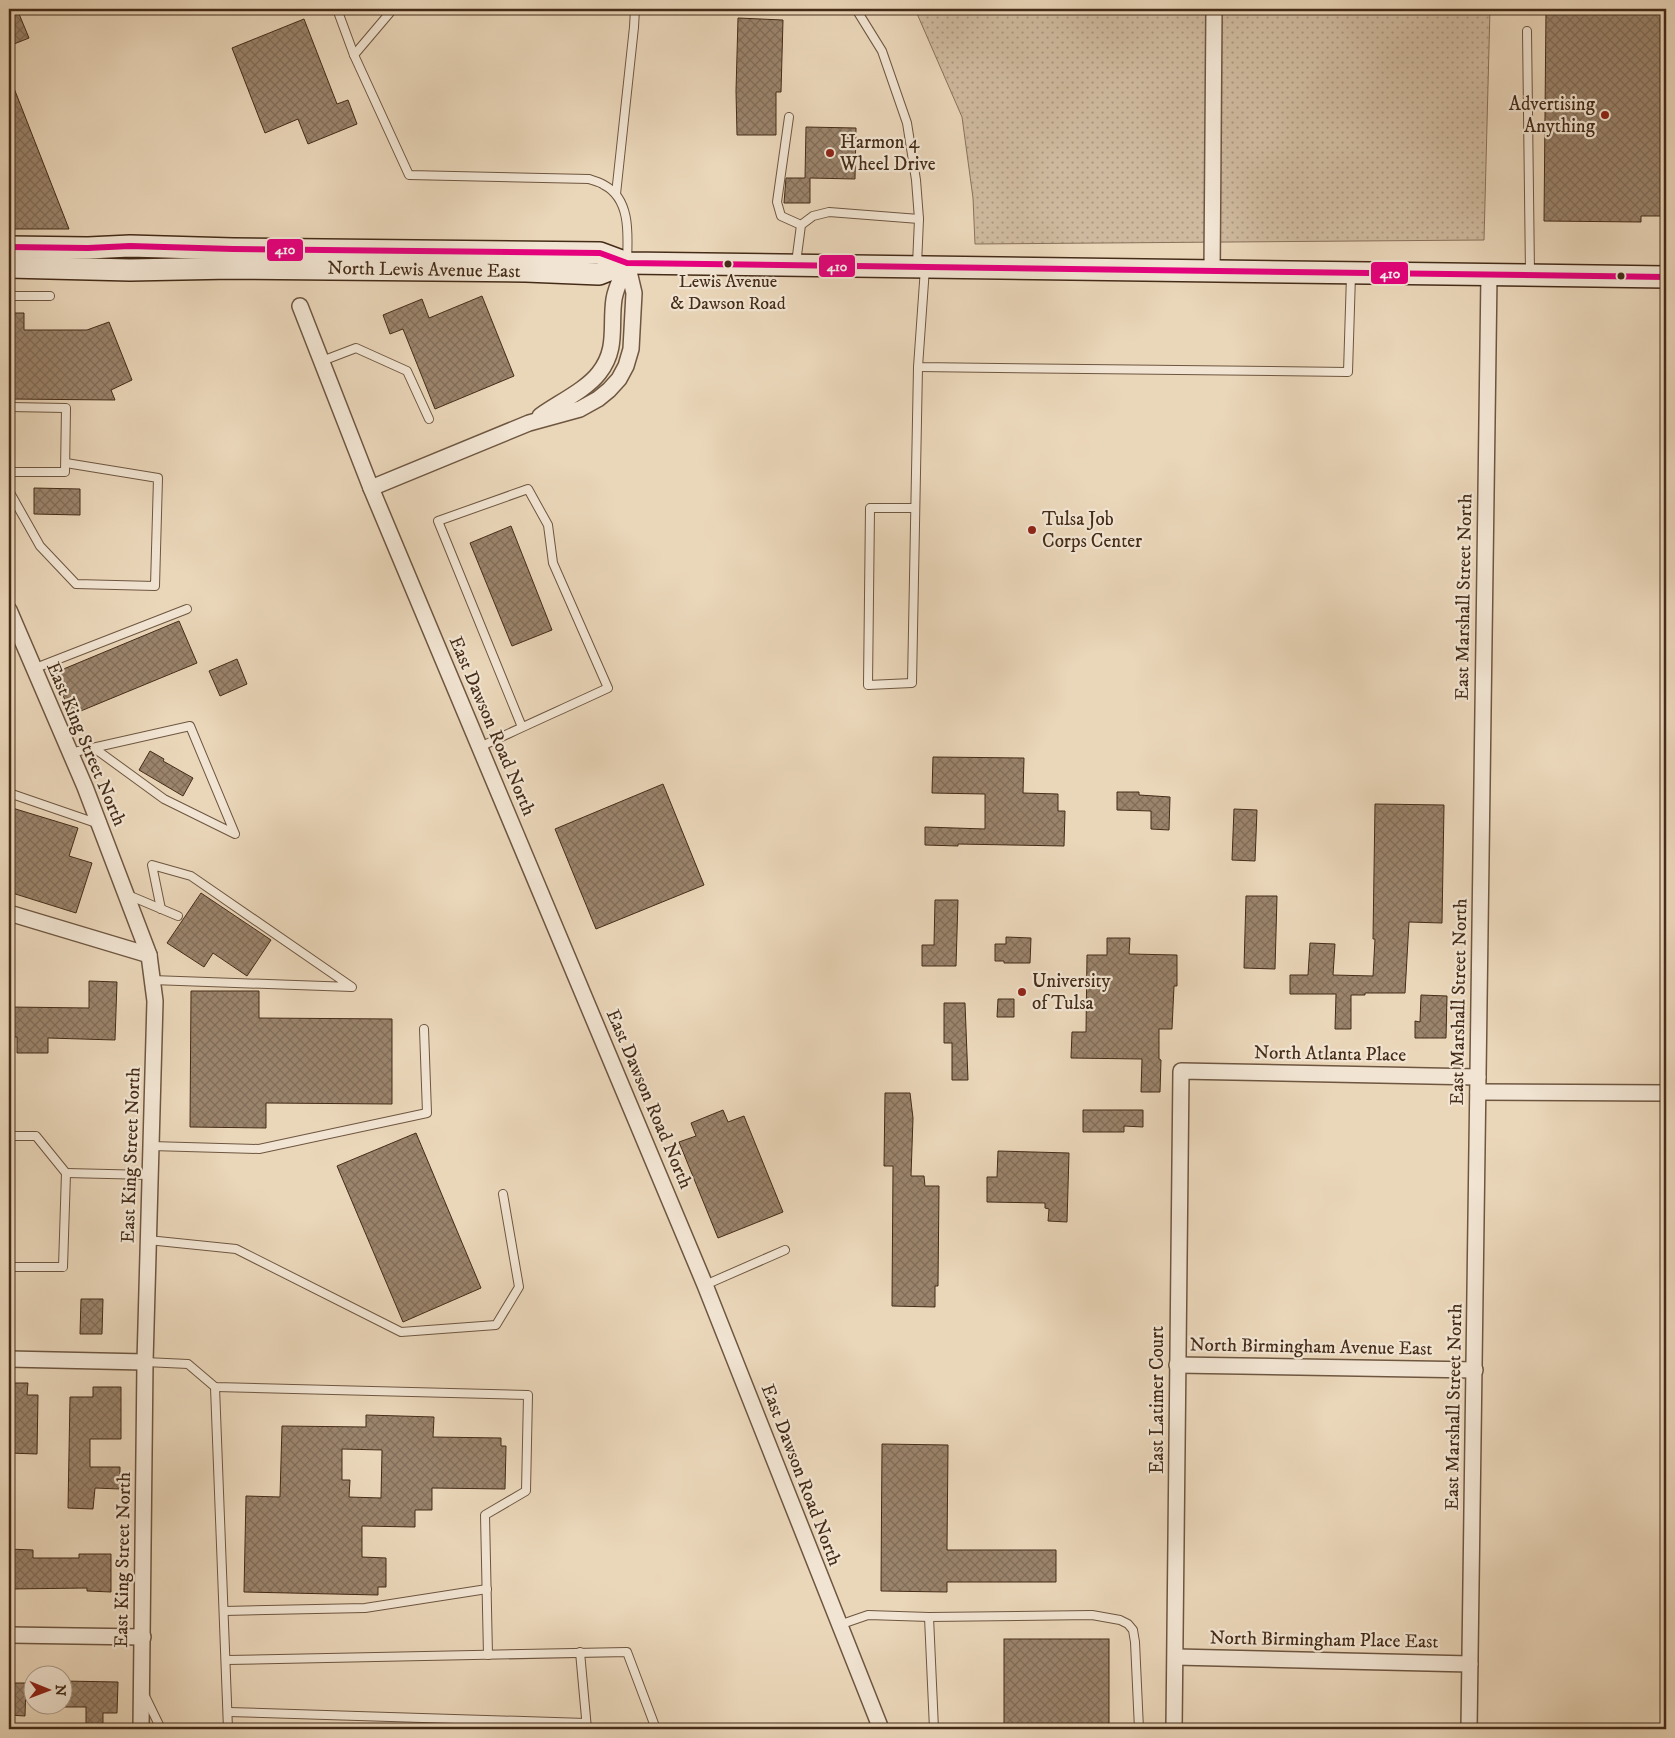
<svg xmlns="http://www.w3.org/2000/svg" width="1675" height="1738" font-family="'IM FELL DW Pica',serif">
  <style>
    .grass { fill: url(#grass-dots); stroke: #8a725b }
    .building { fill: url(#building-cross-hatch); stroke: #452c18; fill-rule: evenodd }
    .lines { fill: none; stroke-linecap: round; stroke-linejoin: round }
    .lane-casing { stroke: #6e5640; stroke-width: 10 }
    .street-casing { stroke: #6e5640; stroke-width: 18 }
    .secondary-casing { stroke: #452c18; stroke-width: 24 }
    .lane { stroke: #f1e4d2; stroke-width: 8 }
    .street { stroke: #f1e4d2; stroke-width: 15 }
    .secondary { stroke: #f1e4d2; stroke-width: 21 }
    .bus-1-casing { stroke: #f1e4d2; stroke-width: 10 }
    .bus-1 { stroke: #e5007d; stroke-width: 6 }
    .poi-dot { fill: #8f2418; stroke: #f1e4d2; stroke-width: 2 }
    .bus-dot { fill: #452c18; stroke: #f1e4d2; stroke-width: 2 }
    .labels { text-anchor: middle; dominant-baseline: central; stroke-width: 4.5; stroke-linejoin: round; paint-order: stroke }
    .bus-label { font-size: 18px; fill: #452c18; stroke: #f1e4d2 }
    .poi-label { font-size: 19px; fill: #452c18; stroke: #f1e4d2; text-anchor: start }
    .street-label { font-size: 19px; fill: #452c18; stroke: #f1e4d2 }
    .line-badge { stroke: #f1e4d2; stroke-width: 2 }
    .badge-label { font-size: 14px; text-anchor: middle; font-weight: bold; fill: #fff }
  </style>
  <defs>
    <pattern id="grass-dots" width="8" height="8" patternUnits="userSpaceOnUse" patternTransform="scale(1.25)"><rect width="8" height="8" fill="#ceb99e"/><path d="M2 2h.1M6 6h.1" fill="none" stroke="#a99780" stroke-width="1.8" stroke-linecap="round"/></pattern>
    <pattern id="building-cross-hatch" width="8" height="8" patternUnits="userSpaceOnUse" patternTransform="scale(1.25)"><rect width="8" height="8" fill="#9b846c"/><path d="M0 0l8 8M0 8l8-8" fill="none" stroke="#806c58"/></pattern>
  </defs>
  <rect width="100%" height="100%" fill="#ead6b9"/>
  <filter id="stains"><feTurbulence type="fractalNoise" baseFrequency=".004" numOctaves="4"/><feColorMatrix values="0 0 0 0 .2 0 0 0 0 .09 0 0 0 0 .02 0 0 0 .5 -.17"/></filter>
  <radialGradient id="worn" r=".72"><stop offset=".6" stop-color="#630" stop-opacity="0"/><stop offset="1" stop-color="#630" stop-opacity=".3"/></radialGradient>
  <path class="grass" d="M915,9H1490L1484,240L975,244L973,198L962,117Z"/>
  <g class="building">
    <path d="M9,9H17L29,38L9,46Z"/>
    <path d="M1546,9H1666V216H1641V222L1544,221Z"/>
    <path d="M738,18L783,20L781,92H776V135H737L736,91Z"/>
    <path d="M304,19L337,104L348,100L357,124L308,144L298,119L265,133L232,48Z"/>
    <path d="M9,78H10L69,229H9Z"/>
    <path d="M806,127L856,128L855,179L810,178V203H784L786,178H805Z"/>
    <path d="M482,296L514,376L435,409L403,329L390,334L383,315L422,299L429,318Z"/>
    <path d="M9,313H24V330H87L109,322L132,380L111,390L115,400L9,399Z"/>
    <path d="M34,488L80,489V515L34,514Z"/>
    <path d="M511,526L552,630L512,646L470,543Z"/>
    <path d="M179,621L197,663L71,715L54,673Z"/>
    <path d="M237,659L247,684L220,696L209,671Z"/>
    <path d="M150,751L164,759L163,761L193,778L183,796L139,770Z"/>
    <path d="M933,757L1024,758L1023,793L1058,794V811H1065L1064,846L958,844V846L925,845V827L985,829V794L932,793Z"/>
    <path d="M663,784L704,885L596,929L555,829Z"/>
    <path d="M1117,792H1139V795L1170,797L1169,830L1151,829V811L1117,810Z"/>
    <path d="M1375,804L1444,805L1442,923L1409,922L1405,993H1365V995H1351V1029H1335L1336,994H1290V975H1308L1310,943L1335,944L1333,975L1373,976L1375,939H1373Z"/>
    <path d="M9,807L78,828L69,856L92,863L76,913L9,892Z"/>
    <path d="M1234,809L1257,810L1255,861L1232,860Z"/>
    <path d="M201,893L271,940L247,976L213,953L204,967L167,943Z"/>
    <path d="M1246,896H1277L1275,969L1244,968Z"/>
    <path d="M935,900H958L956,966H922V945H934Z"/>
    <path d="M1006,937L1031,938L1030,963H1004V961H995V944H1006Z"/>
    <path d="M1107,938H1130L1129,954L1177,955V986H1174L1172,1029H1159V1059L1161,1060L1160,1092H1141L1142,1059L1071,1058L1072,1032H1086L1087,955H1107Z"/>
    <path d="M89,981L117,982L115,1040L48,1038V1053H17V1037H9V1007L89,1008Z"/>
    <path d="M191,991H259V1018L392,1019V1104L266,1103V1128L190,1127Z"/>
    <path d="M1421,995L1447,996L1446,1038H1415V1021L1420,1022Z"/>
    <path d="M998,999H1014V1017H997Z"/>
    <path d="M944,1003H965L968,1080H952V1043H944Z"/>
    <path d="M885,1093H910L913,1118L911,1176H924L925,1186H939L938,1286H935V1307L892,1306L893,1166H884Z"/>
    <path d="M723,1110L728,1122L744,1116L783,1212L718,1238L679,1142L696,1136L691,1123Z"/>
    <path d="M1083,1110H1143V1127L1124,1126V1132H1083Z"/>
    <path d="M416,1133L481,1288L403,1322L337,1166Z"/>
    <path d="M998,1151L1069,1153L1067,1222L1048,1221L1049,1209L1045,1208V1203L987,1202V1177H997Z"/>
    <path d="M81,1299H103L102,1334H80Z"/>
    <path d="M9,1383H28L27,1395H38L37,1454L9,1453Z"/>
    <path d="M93,1387H121V1439H90V1467H120V1489L95,1488L93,1509L68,1508L70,1397H93Z"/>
    <path d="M366,1415L434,1417L433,1437L501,1438V1446H506L505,1489L432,1488V1510H415V1527L362,1526V1557L386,1558V1587H378V1595L244,1592L246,1496L280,1497L282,1426L366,1427ZM342,1449L382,1450L381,1498L349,1497L350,1480H342Z"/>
    <path d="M882,1444L948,1445L947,1550H1056V1582H947V1592L881,1591Z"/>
    <path d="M9,1549L33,1550V1558H79V1554H111V1592L87,1591V1588L10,1589Z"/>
    <rect x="1004" y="1639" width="105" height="90"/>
    <path d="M62,1681L118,1682L117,1713H103V1729H86V1707H62Z"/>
    <path d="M9,1683H26L25,1716L9,1715Z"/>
  </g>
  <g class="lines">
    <defs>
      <g id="lane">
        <path d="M337,9L354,55L409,175L589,179C594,181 600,182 604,185C631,199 628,235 627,261"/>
        <path d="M856,9L882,51L907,123L916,180L919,219L917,265"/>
        <path d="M1527,31L1530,274"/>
        <path d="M354,55L393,9"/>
        <path d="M789,117L777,202L781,216L801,225"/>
        <path d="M616,194L634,27L635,9"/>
        <path d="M796,263L801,225L813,216L829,212L919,219"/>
        <path d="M925,268L918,367L1348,372L1351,275"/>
        <path d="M9,296H50"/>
        <path d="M322,361L356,348L407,371L429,419"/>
        <path d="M9,407L66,408L65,472H9"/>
        <path d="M9,491L40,546L76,584L155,586L158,478L66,463"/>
        <path d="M915,508H870L868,685L912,683L918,367"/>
        <path d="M33,669L187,609"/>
        <path d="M480,747C522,727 565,708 608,688L553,563L548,525L528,489L438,521L522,727"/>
        <path d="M70,753L190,726L235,834L164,799L94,748"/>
        <path d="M9,793L99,824"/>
        <path d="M128,895L178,916"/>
        <path d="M152,980L352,987L191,876L152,865L161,909"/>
        <path d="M9,1136H36L66,1173L63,1267H9"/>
        <path d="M151,1146L259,1149L427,1113L424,1029"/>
        <path d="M66,1173L150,1175"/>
        <path d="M148,1240L236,1249L401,1332L496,1325L519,1287L503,1194"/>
        <path d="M705,1285L785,1250"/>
        <path d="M145,1362L188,1364L215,1387L528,1395L526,1491L485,1515L488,1655"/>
        <path d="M215,1387L228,1729"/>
        <path d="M224,1611L365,1608L487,1589"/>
        <path d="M929,1617L934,1729"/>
        <path d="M839,1625L868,1615L929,1617L1092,1615L1120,1620L1128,1624L1133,1630L1135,1642L1139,1729"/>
        <path d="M580,1652L587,1729"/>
        <path d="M226,1660L627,1652L656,1729"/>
        <path d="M145,1696L161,1729"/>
        <path d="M228,1712L586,1723"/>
      </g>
      <g id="street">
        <path d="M1212,272L1214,9"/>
        <path d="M300,306L371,488L705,1285L881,1729"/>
        <path d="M540,416C558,403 586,390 599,373C618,349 610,326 614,299C616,287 623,274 627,263"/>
        <path d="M371,488L529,423L580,409L598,399L609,390L619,379L626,366L631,349L634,293L627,263"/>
        <path d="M9,610L85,787L149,955L155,1001L145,1362L141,1729"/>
        <path d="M9,913L149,955"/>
        <path d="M1478,1092L1666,1093"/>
        <path d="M9,1359L145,1362"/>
        <path d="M1177,1365L1475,1370"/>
        <path d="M9,1635L143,1637"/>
        <path d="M1176,1657L1470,1664"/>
        <path d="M1174,1729L1181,1071L1478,1077"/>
        <path d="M1469,1729L1489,275"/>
      </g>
      <g id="secondary">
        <path d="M9,247L88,248L130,246L233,249L600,253L627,263L1666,277"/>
        <path d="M9,267L130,270L232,268L526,271L599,274L627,263"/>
      </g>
    </defs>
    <use href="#lane" class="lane-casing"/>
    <use href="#street" class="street-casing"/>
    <use href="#secondary" class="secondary-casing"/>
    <use href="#lane" class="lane"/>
    <use href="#street" class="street"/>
    <use href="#secondary" class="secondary"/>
    <defs>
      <path id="bus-1" d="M9,247L88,248L130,246L233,249L600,253L627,263L1666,277"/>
    </defs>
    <use href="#bus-1" class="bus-1-casing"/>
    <use href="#bus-1" class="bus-1"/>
  </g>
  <g class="poi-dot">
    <circle cx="1605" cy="115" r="5"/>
    <circle cx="830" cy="153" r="5"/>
    <circle cx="1032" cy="530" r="5"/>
    <circle cx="1022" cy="992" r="5"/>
  </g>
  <g class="bus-dot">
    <circle cx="728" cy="264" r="4.5"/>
    <circle cx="1621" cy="276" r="4.5"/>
  </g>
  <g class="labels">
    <g class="bus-label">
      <text x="728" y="282">Lewis Avenue<tspan x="728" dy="22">&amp; Dawson Road</tspan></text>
    </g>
    <g class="poi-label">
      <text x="1595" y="104" text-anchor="end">Advertising<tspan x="1595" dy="22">Anything</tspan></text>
      <text x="840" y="142">Harmon 4<tspan x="840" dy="22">Wheel Drive</tspan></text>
      <text x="1042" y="519">Tulsa Job<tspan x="1042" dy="22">Corps Center</tspan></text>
      <text x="1032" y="981">University<tspan x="1032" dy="22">of Tulsa</tspan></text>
    </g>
    <g class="street-label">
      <text transform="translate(424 270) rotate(1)">North Lewis Avenue East</text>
      <text transform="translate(1464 597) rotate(-89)">East Marshall Street North</text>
      <text transform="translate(492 726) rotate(67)">East Dawson Road North</text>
      <text transform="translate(86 744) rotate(67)">East King Street North</text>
      <text transform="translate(1459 1002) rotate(-89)">East Marshall Street North</text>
      <text transform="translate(1330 1054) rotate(1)">North Atlanta Place</text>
      <text transform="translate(649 1099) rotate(67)">East Dawson Road North</text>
      <text transform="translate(131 1155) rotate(-88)">East King Street North</text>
      <text transform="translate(1311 1347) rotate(1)">North Birmingham Avenue East</text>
      <text transform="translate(1157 1400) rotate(-90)">East Latimer Court</text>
      <text transform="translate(1454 1407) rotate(-89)">East Marshall Street North</text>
      <text transform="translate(801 1475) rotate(69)">East Dawson Road North</text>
      <text transform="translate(123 1560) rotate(-89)">East King Street North</text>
      <text transform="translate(1324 1640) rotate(1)">North Birmingham Place East</text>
    </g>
  </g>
  <g class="line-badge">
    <rect x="266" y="238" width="38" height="24" rx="5" fill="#e5007d"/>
    <rect x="818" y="254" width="38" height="24" rx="5" fill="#e5007d"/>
    <rect x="1370" y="261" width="39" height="24" rx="5" fill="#e5007d"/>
  </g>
  <g class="badge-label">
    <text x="285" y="254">410</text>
    <text x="837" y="271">410</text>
    <text x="1390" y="278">410</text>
  </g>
  <rect width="1675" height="1738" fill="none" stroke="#ead6b9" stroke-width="30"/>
  <rect x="10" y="10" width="1655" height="1718" fill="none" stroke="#452c18" stroke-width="2.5"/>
  <rect x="15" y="15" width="1645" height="1708" fill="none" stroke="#452c18"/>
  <g transform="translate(48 1690) rotate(91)"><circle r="24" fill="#f1e4d2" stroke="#ac9a88"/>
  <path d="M0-4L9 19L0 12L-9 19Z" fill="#8f2418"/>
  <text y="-8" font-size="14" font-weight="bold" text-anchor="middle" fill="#452c18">N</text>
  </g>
  <rect width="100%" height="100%" filter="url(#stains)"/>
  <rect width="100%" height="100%" fill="url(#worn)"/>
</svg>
